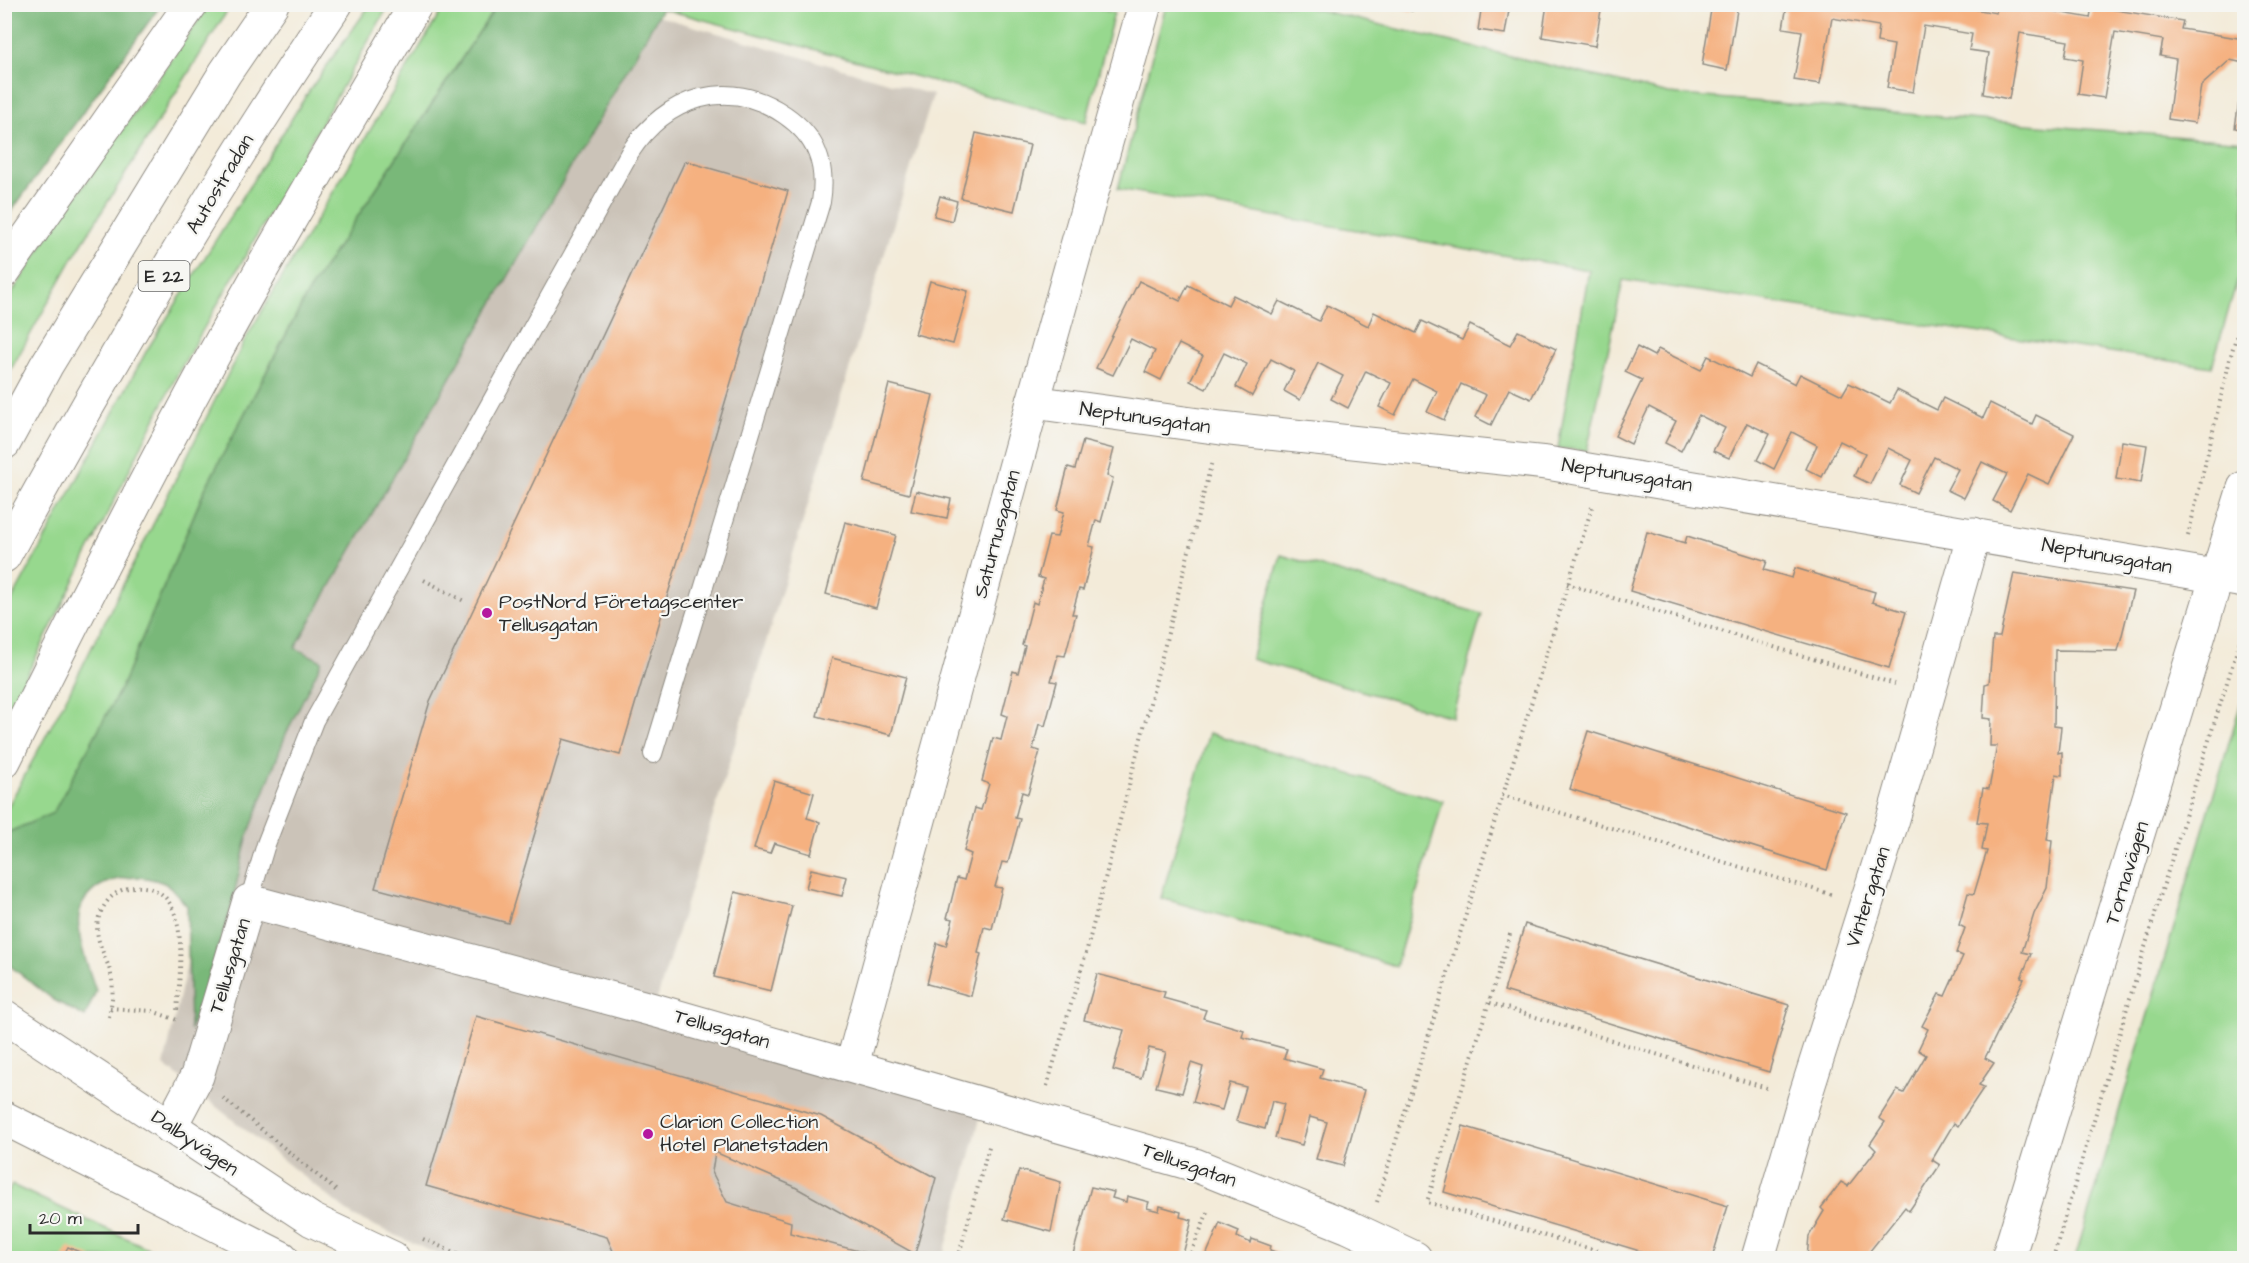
<svg xmlns="http://www.w3.org/2000/svg" width="2249" height="1263" font-family="'Architects Daughter',sans-serif">
  <style>
    .industrial { fill: #cbc3b8 }
    .green { fill: #97d88e; stroke: #61825c; stroke-width: 1.5 }
    .forest { fill: #79b879; stroke: #527252; stroke-width: 1.5 }
    .building { fill: #f5b180 }
    .lines { fill: none; stroke-linecap: round; stroke-linejoin: round }
    .service-casing { stroke: #8f8b82; stroke-width: 20 }
    .minor-casing { stroke: #8f8b82; stroke-width: 35 }
    .secondary-casing { stroke: #8f8b82; stroke-width: 35 }
    .motorway-casing { stroke: #8f8b82; stroke-width: 35 }
    .path { stroke: #8f8b82; stroke-width: 4; stroke-dasharray: 1.5 4.5; stroke-linecap: butt }
    .service { stroke: #fff; stroke-width: 18 }
    .minor { stroke: #fff; stroke-width: 33 }
    .secondary { stroke: #fff; stroke-width: 33 }
    .motorway { stroke: #fff; stroke-width: 33 }
    .poi-dot { fill: #b5179e; stroke: #f6f6f2; stroke-width: 2 }
    .labels { text-anchor: middle; dominant-baseline: central; stroke-width: 4.5; stroke-linejoin: round; paint-order: stroke }
    .shield { fill: #f6f6f2; stroke: #686867; stroke-width: 1.5 }
    .shield-label { font-size: 18px; font-weight: bold; fill: #2b2b2b }
    .street-label { font-size: 20px; fill: #2b2b2b; stroke: #f6f6f2 }
    .poi-label { font-size: 20px; fill: #2b2b2b; stroke: #f6f6f2; text-anchor: start }
  </style>
  <rect width="100%" height="100%" fill="#f6f6f2"/>
  <filter id="ink" filterUnits="userSpaceOnUse"><feTurbulence type="fractalNoise" baseFrequency=".0167" numOctaves="2"/><feDisplacementMap in="SourceGraphic" scale="12" xChannelSelector="R" yChannelSelector="G"/><feConvolveMatrix kernelMatrix="1 2 1 2 8 2 1 2 1" color-interpolation-filters="sRGB"/></filter>
  <filter id="wash" filterUnits="userSpaceOnUse"><feTurbulence type="fractalNoise" baseFrequency=".008" numOctaves="4" result="noise"/><feDisplacementMap in="SourceGraphic" scale="24" xChannelSelector="R" yChannelSelector="G"/><feGaussianBlur stdDeviation="1.35" result="paint"/><feColorMatrix in="noise" values="0 0 0 0 0 0 0 0 0 0 0 0 0 0 0 0 0 1.4 0 .05"/><feComposite in="paint" operator="in"/></filter>
  <g filter="url(#wash)">
    <rect width="100%" height="100%" fill="#f3ebd9"/>
    <path class="industrial" d="M644,12L933,95L651,1019L982,1111L943,1258H446L353,1216L164,1065L234,758Z"/>
    <g class="green">
      <path d="M209,5H231L74,256L5,380L4,306L45,241Z"/>
      <path d="M370,5H389L177,375L5,719V613L147,350L309,91Z"/>
      <path d="M445,5H497L310,289L205,489L122,686L53,814L9,832L5,826L4,814L71,689L247,336Z"/>
      <path d="M664,5L1085,4L1114,13L1086,122L663,9Z"/>
      <path d="M1166,5H1298L1669,94L2244,142V257L2212,367L1623,280L1587,451L1558,448L1589,270L1118,189Z"/>
      <path d="M1281,555L1482,614L1452,717L1251,659Z"/>
      <path d="M2244,693V1258H2075Z"/>
      <path d="M1209,733L1443,801L1396,966L1161,898Z"/>
      <path d="M12,1185L169,1258H5L4,1201Z"/>
    </g>
    <g class="forest">
      <path d="M5,4L161,5L5,220L4,5Z"/>
      <path d="M497,5H664L295,648L322,661L286,734L247,838L230,912L190,1030L187,906C180,899 173,887 164,883C137,872 97,876 82,905C71,928 89,969 96,991L85,1017L54,1000L5,962L4,826L9,832L53,813L122,686L205,489L310,289Z"/>
    </g>
    <g id="blocks">
      <g class="building">
        <path d="M1386,4H1413L1412,11Z"/>
        <path d="M1482,4H1510L1505,34L1478,30Z"/>
        <path d="M1547,4H1602L1595,46L1542,37Z"/>
        <path d="M1712,4H1738L1727,70L1702,65Z"/>
        <path d="M1752,4H1946L1996,13L1998,4H2012L2090,18L2092,6L2183,21L2181,29L2244,39V63L2230,60L2201,86L2195,123L2168,119L2176,59L2160,56L2163,40L2115,32L2104,98L2078,94L2083,60L2065,57L2068,41L2020,33L2009,99L1983,94L1989,53L1969,50L1972,34L1924,26L1913,92L1887,88L1894,45L1877,42L1879,26L1832,18L1820,84L1794,80L1802,31L1783,28L1786,11Z"/>
        <path d="M2243,74H2244V130L2235,128Z"/>
        <path d="M976,133L1030,145L1014,211L961,198Z"/>
        <path d="M685,161L788,191L620,755L563,739L508,923L375,888L430,701Z"/>
        <path d="M940,196L957,201L952,221L934,216Z"/>
        <path d="M930,281L968,291L953,344L915,334Z"/>
        <path d="M1139,281L1180,301L1188,285L1228,305L1233,295L1272,314L1279,301L1319,321L1327,305L1368,326L1374,312L1416,333L1422,321L1462,340L1470,325L1510,345L1518,331L1556,349L1531,399L1509,389L1491,425L1475,417L1486,395L1461,384L1444,420L1427,412L1437,391L1413,379L1395,415L1379,407L1391,383L1366,371L1348,408L1331,399L1343,376L1318,363L1300,400L1284,391L1294,371L1271,359L1252,396L1236,387L1247,364L1224,353L1206,389L1190,381L1203,356L1179,344L1161,380L1145,372L1155,351L1131,339L1113,375L1096,368Z"/>
        <path d="M1637,347L1654,356L1658,349L1701,370L1708,356L1750,377L1756,364L1795,384L1800,374L1842,395L1849,383L1890,403L1897,390L1937,410L1943,398L1983,418L1990,403L2032,424L2036,415L2074,434L2049,484L2028,474L2010,510L1993,501L2007,474L1982,462L1964,498L1947,490L1958,469L1934,457L1916,493L1900,485L1912,460L1888,448L1870,484L1854,476L1865,453L1840,441L1822,477L1806,469L1817,445L1792,432L1774,469L1757,460L1770,434L1747,423L1729,458L1713,451L1725,428L1699,415L1681,451L1665,443L1676,421L1649,407L1631,444L1615,436L1642,380L1625,372Z"/>
        <path d="M889,384L933,395L909,494L864,482Z"/>
        <path d="M1083,441L1114,449L1107,476L1113,478L1101,522L1096,520L1089,546L1094,547L1083,590L1079,589L1072,614H1076L1065,656L1058,655L1051,681L1057,682L1045,726L1039,724L1033,749L1040,751L1028,794L1022,792L1015,818L1020,819L1008,863L1002,862L995,887L1002,888L992,929L984,927L978,953L981,954L971,996L927,984L937,943L946,946L953,919L947,918L957,878L964,880L971,854L964,851L975,808L981,810L989,784L982,781L993,738L1001,740L1007,716L1002,714L1013,671L1018,673L1025,646L1022,645L1033,602L1037,604L1044,579L1038,577L1049,536L1057,537L1064,512L1057,510L1068,467L1075,469Z"/>
        <path d="M2122,441L2147,445L2141,483L2116,479Z"/>
        <path d="M916,491L951,499L947,518L911,511Z"/>
        <path d="M845,522L896,535L876,608L826,594Z"/>
        <path d="M1647,532L1685,543L1687,536L1767,561L1764,570L1792,578L1795,568L1875,592L1872,602L1906,612L1889,668L1630,591Z"/>
        <path d="M2014,573L2133,591L2118,651L2055,650L2054,726L2061,727L2058,753L2062,752V775L2056,774L2047,840L2052,841L2047,888L2034,914L2022,952L2031,954L2021,978L2024,979L1985,1058L1994,1063L1979,1085L1984,1087L1958,1126L1954,1123L1932,1160L1940,1165L1909,1211L1905,1207L1869,1252L1877,1258H1807L1809,1236L1824,1211L1821,1208L1841,1182L1848,1186L1876,1150L1870,1144L1885,1122L1879,1118L1897,1090L1904,1093L1926,1055L1918,1050L1928,1029L1922,1026L1939,994L1945,996L1963,956L1956,953L1965,928L1959,925L1968,893L1974,894L1987,851L1982,850L1987,823L1977,822L1983,788L1989,789L1997,746H1990L1991,719L1983,718L1985,684L1989,683L1993,637H2000Z"/>
        <path d="M832,658L906,677L891,735L817,716Z"/>
        <path d="M1588,731L1846,812L1827,870L1570,789Z"/>
        <path d="M774,781L814,793L807,818L820,822L811,854L774,843L770,853L754,849Z"/>
        <path d="M811,869L847,877L842,896L806,888Z"/>
        <path d="M735,892L792,906L771,991L714,977Z"/>
        <path d="M1525,924L1789,1005L1769,1072L1504,991Z"/>
        <path d="M1097,974L1165,992L1163,998L1206,1010L1203,1018L1244,1030L1242,1037L1287,1049L1284,1058L1323,1069L1320,1078L1364,1090L1343,1166L1316,1159L1327,1122L1310,1117L1302,1145L1275,1138L1284,1104L1272,1101L1265,1129L1236,1121L1246,1087L1230,1083L1222,1110L1193,1102L1203,1067L1191,1063L1182,1093L1156,1087L1166,1052L1149,1048L1141,1078L1113,1070L1124,1030L1084,1020Z"/>
        <path d="M476,1016L821,1116L936,1178L915,1254L793,1186L715,1152L712,1172L727,1202L791,1222L790,1233L866,1253L865,1258H616L607,1237L426,1186Z"/>
        <path d="M1463,1126L1728,1206L1712,1258H1663L1444,1192Z"/>
        <path d="M1019,1170L1061,1182L1051,1232L1004,1219Z"/>
        <path d="M1091,1187L1114,1192L1112,1198L1126,1202L1127,1196L1149,1202L1147,1208L1159,1211L1160,1206L1181,1212L1180,1217L1192,1220L1182,1258H1072Z"/>
        <path d="M1220,1223L1239,1231L1237,1237L1251,1243L1252,1239L1271,1246L1270,1250L1290,1258H1205Z"/>
        <path d="M68,1247L93,1258H62Z"/>
      </g>
    </g>
  </g>
  <g filter="url(#ink)">
    <use href="#blocks" fill-opacity="0" stroke="#8f8b82" stroke-width="1.5"/>
    <g class="lines">
      <defs>
        <path id="service" d="M249,901L266,844L314,721L630,152C666,97 728,76 785,115C817,137 827,165 821,202L653,754"/>
        <g id="minor">
          <path d="M1033,402L1221,428L1547,463L2244,581"/>
          <path d="M852,1065L1033,402L1145,4"/>
          <path d="M170,1127L197,1076L249,901L661,1012L1195,1165L1349,1227L1415,1258"/>
          <path d="M1758,1258L1804,1100L1893,819L1974,534"/>
        </g>
        <g id="secondary">
          <path d="M4,1016L312,1220L393,1258"/>
          <path d="M4,1118L282,1258"/>
          <path d="M2008,1258L2244,488"/>
        </g>
        <g id="motorway">
          <path d="M4,271L191,4"/>
          <path d="M4,443L46,366L225,73L272,4"/>
          <path d="M4,556C107,367 216,182 336,4"/>
          <path d="M4,761C71,626 139,491 212,358C277,239 347,122 416,4"/>
        </g>
      </defs>
      <use href="#service" class="service-casing"/>
      <use href="#minor" class="minor-casing"/>
      <use href="#secondary" class="secondary-casing"/>
      <use href="#motorway" class="motorway-casing"/>
      <g class="path">
        <path d="M2188,536L2231,355L2244,310"/>
        <path d="M424,580L466,602"/>
        <path d="M1567,584L1895,684"/>
        <path d="M1502,795L1833,895"/>
        <path d="M1510,934L1427,1202L1623,1258"/>
        <path d="M1490,1003L1770,1089"/>
        <path d="M110,1008L152,1011L177,1020"/>
        <path d="M109,1017C111,1006 114,992 112,980C109,957 90,939 100,914C107,898 117,889 134,887C195,882 179,974 177,1012"/>
        <path d="M1047,1086L1086,953L1212,461"/>
        <path d="M223,1098L338,1192"/>
        <path d="M4,1195L7,1190"/>
        <path d="M1377,1202L1592,507"/>
        <path d="M423,1239L467,1258"/>
        <path d="M959,1256L966,1258"/>
        <path d="M958,1258L990,1143"/>
        <path d="M1189,1258L1209,1209"/>
        <path d="M2053,1258L2162,890L2244,628"/>
      </g>
      <use href="#service" class="service"/>
      <use href="#minor" class="minor"/>
      <use href="#secondary" class="secondary"/>
      <use href="#motorway" class="motorway"/>
    </g>
  </g>
  <g class="poi-dot">
    <circle cx="487" cy="613" r="6"/>
    <circle cx="648" cy="1134" r="6"/>
  </g>
  <g class="labels">
    <rect class="shield" x="138.5" y="261" width="51" height="30" rx="4.5"/>
    <g class="shield-label">
      <text x="164" y="276">E 22</text>
    </g>
    <g class="street-label">
      <text transform="translate(220 184) rotate(-59)">Autostradan</text>
      <text transform="translate(1145 418) rotate(8)">Neptunusgatan</text>
      <text transform="translate(1627 475) rotate(9)">Neptunusgatan</text>
      <text transform="translate(997 534) rotate(-75)">Saturnusgatan</text>
      <text transform="translate(2107 556) rotate(10)">Neptunusgatan</text>
      <text transform="translate(2127 873) rotate(-73)">Tornavägen</text>
      <text transform="translate(1868 897) rotate(-72)">Vintergatan</text>
      <text transform="translate(230 966) rotate(-73)">Tellusgatan</text>
      <text transform="translate(722 1029) rotate(16)">Tellusgatan</text>
      <text transform="translate(195 1143) rotate(34)">Dalbyvägen</text>
      <text transform="translate(1189 1165) rotate(19)">Tellusgatan</text>
    </g>
    <g class="poi-label">
      <text x="499" y="602">PostNord Företagscenter<tspan x="499" dy="23">Tellusgatan</tspan></text>
      <text x="660" y="1122">Clarion Collection<tspan x="660" dy="23">Hotel Planetstaden</tspan></text>
    </g>
  </g>
  <rect width="2249" height="1263" fill="none" stroke="#f6f6f2" stroke-width="24"/>
  <path d="M30 1224v9h108v-9" fill="none" stroke="#2b2b2b" stroke-width="3"/>
  <text x="39" y="1224" font-size="18" fill="#2b2b2b" stroke="#f6f6f2" stroke-width="4.5" paint-order="stroke">20 m</text>
</svg>
